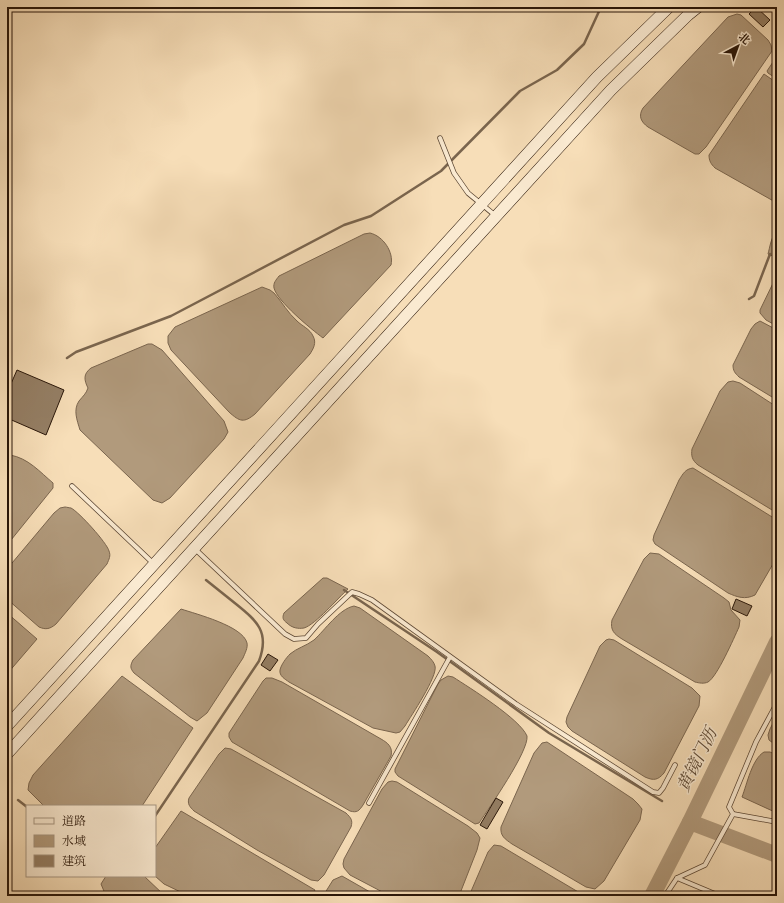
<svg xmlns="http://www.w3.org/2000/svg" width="784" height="903" font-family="Alegreya,'Noto Serif SC',serif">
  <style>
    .water { fill: #b19a7c; stroke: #7a654e }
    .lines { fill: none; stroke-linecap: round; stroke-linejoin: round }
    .stream { stroke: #7a654e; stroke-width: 2.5 }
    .river { stroke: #b19a7c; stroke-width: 16 }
    .building { fill: #947e64; stroke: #281508 }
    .lane-casing { stroke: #5c4734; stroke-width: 5.5 }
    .secondary-casing { stroke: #281508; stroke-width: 12 }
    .lane { stroke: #faead1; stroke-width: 4 }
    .secondary { stroke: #faead1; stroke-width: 11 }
    .labels { text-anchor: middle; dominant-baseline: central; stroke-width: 3; stroke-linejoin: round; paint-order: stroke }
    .water-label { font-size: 17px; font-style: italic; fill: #5f4a36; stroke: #faead1 }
  </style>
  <rect width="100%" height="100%" fill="#f7deb8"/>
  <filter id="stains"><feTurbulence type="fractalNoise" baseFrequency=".005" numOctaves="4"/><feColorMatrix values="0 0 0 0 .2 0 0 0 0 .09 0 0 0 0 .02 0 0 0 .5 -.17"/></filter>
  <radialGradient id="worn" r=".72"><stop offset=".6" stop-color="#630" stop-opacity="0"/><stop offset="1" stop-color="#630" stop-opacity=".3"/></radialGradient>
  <g class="water">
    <path d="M737,14L741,15L768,40L771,45L772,51L706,147L699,154H695L648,127C641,122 638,116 643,108L728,17Z"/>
    <path d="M777,56V79L768,73L767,71Z"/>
    <path d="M764,74L777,83V203L715,168C711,164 709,161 709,155Z"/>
    <path d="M777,232V249L771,256L768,254C770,247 771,236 777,232Z"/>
    <path d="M370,233C383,236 394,252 391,265L323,338C311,329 277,301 274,288C273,283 276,280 279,276L364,234Z"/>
    <path d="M777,275V326L766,320L760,313V310Z"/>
    <path d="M262,287L270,290L274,293C282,302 288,313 297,321C302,326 310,329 313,336C317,343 313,349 310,354L255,414C244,423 240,422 229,412L171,350L168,343V336L175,327Z"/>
    <path d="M760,321L777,330V400L739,377C735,373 733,371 733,365L751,329L755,324Z"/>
    <path d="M148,344H152L162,350L224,421L228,432L224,439L170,498L162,503L153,500L80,430C77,420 73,410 79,401C83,396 86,394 88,388C84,380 83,374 91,368Z"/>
    <path d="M733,381L740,383L777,407V513L698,465C692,460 691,456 692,449L720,391L728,382Z"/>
    <path d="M10,455C28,458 40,472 53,483V488L7,545V456Z"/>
    <path d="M693,468L777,520V557L755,595C745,600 737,597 728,593L655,544L653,540L654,535L679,480C683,474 685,469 693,468Z"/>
    <path d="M65,507C66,507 70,508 71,508C79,512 107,543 109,551C111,556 109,559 107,564L56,624C50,629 46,630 39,627L7,599V569L54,513L60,508Z"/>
    <path d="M650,553L659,554L724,598L729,602L731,610L740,620L739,627C734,638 717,677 708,682C704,684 699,683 695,682L622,639C614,634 610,630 612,620L644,559Z"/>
    <path d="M323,578H327L348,589C339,597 315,625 304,628C298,629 292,628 287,623C283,620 282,618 284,613Z"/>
    <path d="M354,606L360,608L428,656C431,659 434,662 435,666C438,676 411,716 405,726L400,732L396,733L373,728L289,682C285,679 279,676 280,670C281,665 286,658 290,654C297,648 306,646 314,640C325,630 339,609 354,606Z"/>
    <path d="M181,609C196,614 243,626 247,643C248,648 245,653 243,658L207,713L197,721L190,717L134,673C130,668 130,666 133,660Z"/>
    <path d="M7,613L37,639L7,674Z"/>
    <path d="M609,639L614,640L692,688L700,696L699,706L664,773C658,780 654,781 645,777L572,731L568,727L566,722L567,717L600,646L606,640Z"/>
    <path d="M122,676L193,728L142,806H44L28,790L29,783L33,775Z"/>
    <path d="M448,676L453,677C470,688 520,719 527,736C529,751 489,808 479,823L475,824L398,776L395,772V769L438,684L441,680Z"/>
    <path d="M266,678H272L282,682L381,739C388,743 393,747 391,756L363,805C359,811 357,813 350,811L232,742L229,737V733L263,681Z"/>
    <path d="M777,715V746L769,740L768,735L770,729Z"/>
    <path d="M547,742L633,799L638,804L642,809L640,820L604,881L595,889L586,887L512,844C505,839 500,836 501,827L534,753L542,743Z"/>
    <path d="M225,748L231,749L346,813C351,818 353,820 351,827L324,875L318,881L311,880L257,850L194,811C190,807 187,804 189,798L219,754Z"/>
    <path d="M764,752H770L777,755V813L742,797C747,784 752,759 764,752Z"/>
    <path d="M392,781L397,782L468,826L477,833L480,838L477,850L459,896H390L350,875L344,868L343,864L344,859L382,789L388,782Z"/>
    <path d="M181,811L315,890L312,896H189L164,884L155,876V848Z"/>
    <path d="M494,845L501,846L585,896H469L488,852Z"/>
    <path d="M106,876H144L165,896H106L101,884Z"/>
    <path d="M342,876L377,896H323L333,880Z"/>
  </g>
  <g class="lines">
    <g class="stream">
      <path d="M749,299L754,296L770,254"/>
      <path d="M67,358L76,352L171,316L344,225L371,216L441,171L520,91L557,70L584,44L601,7"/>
      <path d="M344,590L437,652L549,733L662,801"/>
      <path d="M18,800L27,807"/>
      <path d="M155,816L259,661C270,632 257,621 236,604C226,596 216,588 206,580"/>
    </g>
    <g class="river">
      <path d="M690,822L777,855"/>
      <path d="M652,896L690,822L777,642"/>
    </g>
  </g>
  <g class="building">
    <path d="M756,7L770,20L763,27L749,14Z"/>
    <path d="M17,370L64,390L46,435L7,418V393Z"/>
    <path d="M736,599L752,606L747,616L732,609Z"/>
    <path d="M268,654L278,660L270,671L261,665Z"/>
    <path d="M496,798L503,802L487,829L480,825Z"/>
  </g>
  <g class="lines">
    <defs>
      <g id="lane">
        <path d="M440,138L454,173L468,193L496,216"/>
        <path d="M72,486L154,564"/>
        <path d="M195,549L285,634L294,639L306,638L318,624L352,592L359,594L372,600L516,704L653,792L659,793L663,788L675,765"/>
        <path d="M369,803L450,657"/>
        <path d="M733,814L777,822"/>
        <path d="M677,878L720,896"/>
        <path d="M665,896L677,878L705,865L733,814L729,807L756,742L777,703"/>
      </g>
      <g id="secondary">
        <path d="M7,726L597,77L669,7"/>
        <path d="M7,754L611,90L688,15L698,7"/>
      </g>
    </defs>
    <use href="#lane" class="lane-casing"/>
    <use href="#secondary" class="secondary-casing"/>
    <use href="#lane" class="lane"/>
    <use href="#secondary" class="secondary"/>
  </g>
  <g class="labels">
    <g class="water-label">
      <text transform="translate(697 760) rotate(-64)">黄镜门沥</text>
    </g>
  </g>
  <rect width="784" height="903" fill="none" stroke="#f7deb8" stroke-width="24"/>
  <rect x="8" y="8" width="768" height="887" fill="none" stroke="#281508" stroke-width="2"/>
  <rect x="12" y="12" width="760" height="879" fill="none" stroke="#281508"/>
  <rect x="26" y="805" width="130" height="72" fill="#faead1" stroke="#a69581"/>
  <rect x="34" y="818" width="20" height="6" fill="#faead1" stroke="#a69581"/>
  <text x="62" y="825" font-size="12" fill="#281508">道路</text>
  <rect x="34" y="835" width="20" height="12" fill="#b19a7c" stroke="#a69581"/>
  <text x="62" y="845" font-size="12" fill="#281508">水域</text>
  <rect x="34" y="855" width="20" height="12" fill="#947e64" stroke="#a69581"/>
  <text x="62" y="865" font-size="12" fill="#281508">建筑</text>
  <g transform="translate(738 46) rotate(41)" stroke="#faead1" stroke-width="3" paint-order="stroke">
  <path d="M0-3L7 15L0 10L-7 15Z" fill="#281508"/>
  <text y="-6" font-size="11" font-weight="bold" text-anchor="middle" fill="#281508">北</text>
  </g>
  <rect width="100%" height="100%" filter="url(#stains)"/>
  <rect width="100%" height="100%" fill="url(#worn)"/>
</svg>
